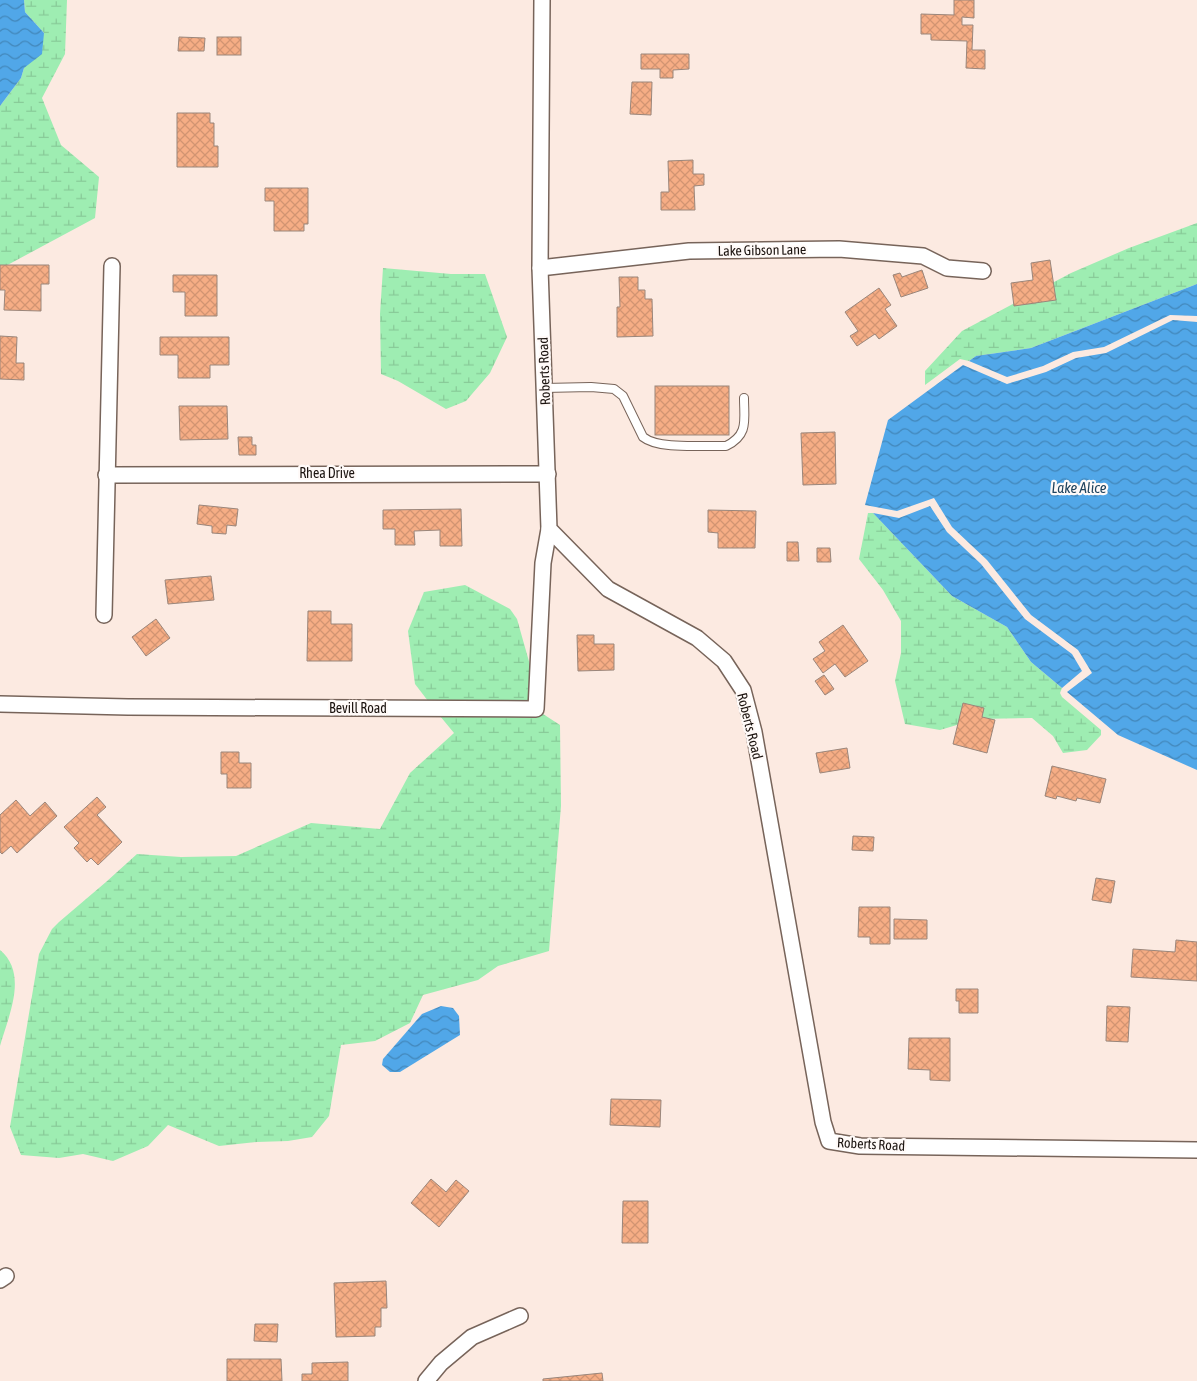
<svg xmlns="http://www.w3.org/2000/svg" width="1197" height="1381" font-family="'Asap Condensed',sans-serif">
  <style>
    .wetland { fill: url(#wetland-marsh) }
    .water { fill: url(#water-waves) }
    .building { fill: url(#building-cross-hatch); stroke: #9a867b }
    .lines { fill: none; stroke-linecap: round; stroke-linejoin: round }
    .service-casing { stroke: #77645a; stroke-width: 10 }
    .minor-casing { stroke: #77645a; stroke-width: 18 }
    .service { stroke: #fff; stroke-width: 8 }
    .minor { stroke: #fff; stroke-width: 15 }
    .labels { text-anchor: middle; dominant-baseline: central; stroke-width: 4.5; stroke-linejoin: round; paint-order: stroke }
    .street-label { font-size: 14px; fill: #1b130f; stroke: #fffaf8 }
    .water-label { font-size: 15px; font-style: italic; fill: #20445f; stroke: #fffaf8 }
  </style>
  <defs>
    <pattern id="wetland-marsh" width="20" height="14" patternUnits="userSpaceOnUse" patternTransform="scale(1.25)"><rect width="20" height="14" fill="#9eedb2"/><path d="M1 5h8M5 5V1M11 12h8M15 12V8" fill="none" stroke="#88ca98"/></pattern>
    <pattern id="water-waves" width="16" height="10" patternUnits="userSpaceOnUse" patternTransform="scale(1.25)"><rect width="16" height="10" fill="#51a7e8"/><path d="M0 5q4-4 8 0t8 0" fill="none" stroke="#4287ba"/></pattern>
    <pattern id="building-cross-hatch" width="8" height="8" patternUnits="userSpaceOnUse" patternTransform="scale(1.25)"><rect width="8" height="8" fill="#f6ad85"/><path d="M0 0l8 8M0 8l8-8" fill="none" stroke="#d29472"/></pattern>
  </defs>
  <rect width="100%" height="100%" fill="#fceae1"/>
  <g class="wetland">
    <path d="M24,0H67L65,54L42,98L61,145L99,177L95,218L0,269V106L21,78L24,68L44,33L25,12Z"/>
    <path d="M1197,223V284L1031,348L976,356L969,361L960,359L925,385V371L962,331L1071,273L1129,248Z"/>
    <path d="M383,268L451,274H485L507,337L490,373L466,401L446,409L398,381L381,374L380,314Z"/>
    <path d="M868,513H873L952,596L1007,627L1031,662L1062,688L1060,693L1062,697L1101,730V735L1087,750L1063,753L1053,736L1032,718L977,719L940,730L905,724L895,681L901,653V621L883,590L859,559Z"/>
    <path d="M465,585L510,609L517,619L530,665L528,701H428L415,684L408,631L424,592Z"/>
    <path d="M542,712L543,714L560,725L561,806L549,951L498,966L478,980L423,995L410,1023L375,1041L341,1045L329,1116L312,1137L288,1141L257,1142L219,1146L168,1125L148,1146L113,1161L83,1154L59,1158L21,1155L10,1127L39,954L52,929L59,922L106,882L137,854L181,857L236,856L311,823L380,829L410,773L454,733L440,716Z"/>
    <path d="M0,950C29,974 8,1017 0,1046Z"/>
  </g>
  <g class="water">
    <path d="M0,0H24L25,12L44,33L42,54L24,68L21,78L0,106Z"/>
    <path d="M1197,284V316L1170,315L1104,347L1073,352L1043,366L1007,377L969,361L976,356L1031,348Z"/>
    <path d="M1173,320L1197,322V770L1118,735L1067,692L1092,673L1078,650L1031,615L987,560L952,527L934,498L897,511L865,505L888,420L963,365L1007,384L1046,372L1076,358L1106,353Z"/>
    <path d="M930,506L947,532L981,564L1025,619L1072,654L1082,671L1062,688L1031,662L1007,627L952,596L873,513L899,518Z"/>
    <path d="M441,1006L453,1008L459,1016L460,1035L400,1072H390L382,1065L383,1059L422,1014Z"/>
  </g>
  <g class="building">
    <path d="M954,0H974V18L962,17V25H973L972,50H985V69L966,68L967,41L931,40V34H921V14L954,15Z"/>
    <path d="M179,37L205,38L204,51H178Z"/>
    <rect x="217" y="37" width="24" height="18"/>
    <path d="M641,54H689V69L673,70V78H660V69H641Z"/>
    <path d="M632,82H652L651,115L630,114Z"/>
    <path d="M177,113H210V123H214V146H218V167H177Z"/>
    <path d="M693,160V174H704V185L694,186L695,210H661V192H669L668,161Z"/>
    <path d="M265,188H308V224H304V231H274V201H265Z"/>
    <path d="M1050,260L1056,300L1014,306L1011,283L1033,280L1031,263Z"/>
    <path d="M0,265H49V284H41V311L4,310L5,290H0Z"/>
    <path d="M922,270L928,288L901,297L893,275L900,273L902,277Z"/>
    <path d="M173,275H217V316H185V292H173Z"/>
    <path d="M619,277H638V290H645V299H652L653,336L617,337V307H620Z"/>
    <path d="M879,288L891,305L885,309L897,326L879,339L875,334L857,346L850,336L858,331L845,312Z"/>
    <path d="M0,336L17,337L16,363H24V380L0,379Z"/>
    <path d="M160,337H229V365H210V378H178V355H160Z"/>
    <rect x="655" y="386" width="74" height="49"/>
    <path d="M179,406H227L228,439L180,440Z"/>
    <path d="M835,432L836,484L803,485L801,433Z"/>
    <path d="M238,437H252V445H256V455H239Z"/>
    <path d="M199,505L238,509L236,526L227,525L226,534L212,533V526L197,524Z"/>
    <path d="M461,509L462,546H440V530L414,531L415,545H395V529H383V510Z"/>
    <path d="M708,510L756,511L755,548H718V533L708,532Z"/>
    <path d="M787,542H798L799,561H787Z"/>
    <path d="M817,548H830L831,562H817Z"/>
    <path d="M211,576L214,600L168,604L165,580Z"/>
    <path d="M308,611H331V624H352V661H307Z"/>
    <path d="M156,619L170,638L146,656L132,637Z"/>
    <path d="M843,625L868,661L845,677L835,664L823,673L813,659L825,651L819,642Z"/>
    <path d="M577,635H594V644H614V670L578,671Z"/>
    <path d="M824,675L834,689L825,695L815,681Z"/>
    <path d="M963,703L984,708L982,717L995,720L987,753L953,744Z"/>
    <path d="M847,748L850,768L820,773L816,753Z"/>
    <path d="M221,752H239V763H251V788H227V774H221Z"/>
    <path d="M1052,766L1106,779L1100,803L1077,798L1076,801L1057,796L1056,799L1045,796Z"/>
    <path d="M97,797L106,807L97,815L122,842L98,865L91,858L87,862L74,848L79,843L64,827Z"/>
    <path d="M16,800L30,816L45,802L57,816L17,853L11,846L2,854L0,852V815Z"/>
    <path d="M853,836L874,837L873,851L852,850Z"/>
    <path d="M1096,878L1115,881L1111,903L1092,900Z"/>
    <path d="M859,907H890V944H870V937H858Z"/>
    <path d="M894,919L927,920V939H894Z"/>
    <path d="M1176,940L1197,942V981L1131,977L1133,949L1175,952Z"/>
    <path d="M956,989H978V1013H959V1001H956Z"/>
    <path d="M1107,1006L1130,1007L1128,1042L1106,1041Z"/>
    <path d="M909,1038H950V1081L930,1080V1070L908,1069Z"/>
    <path d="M611,1099L661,1100L660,1127L610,1125Z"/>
    <path d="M431,1179L446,1192L456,1180L469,1191L439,1227L411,1203Z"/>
    <path d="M623,1201H648V1243H622Z"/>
    <path d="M386,1281L387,1308H381V1327H375V1336L336,1337L334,1283Z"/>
    <path d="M255,1324H278L277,1342L254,1341Z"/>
    <path d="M227,1359H281L282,1381H227Z"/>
    <path d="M348,1362V1381H302V1374H312V1363Z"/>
    <path d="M602,1373L603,1381H543V1379Z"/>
  </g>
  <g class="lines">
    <defs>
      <path id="service" d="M544,388L591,387L614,389L623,396L643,437C659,450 704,445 726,446C749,435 744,420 744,398"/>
      <g id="minor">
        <path d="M542,0L540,268L549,529L608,589L697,638L724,661L743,690L754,732L823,1122L829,1141L860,1146L1197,1150"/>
        <path d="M540,268L689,251L839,249L923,256L947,268L983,271"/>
        <path d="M106,475L548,474"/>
        <path d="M104,615L112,266"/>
        <path d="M0,704L128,707L536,709L543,563L549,529"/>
        <path d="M0,1280L6,1276"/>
        <path d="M426,1381L441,1363L472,1337L520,1316"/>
      </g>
    </defs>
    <use href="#service" class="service-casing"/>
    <use href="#minor" class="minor-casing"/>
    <use href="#service" class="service"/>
    <use href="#minor" class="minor"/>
  </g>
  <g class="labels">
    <g class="street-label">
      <text transform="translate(762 250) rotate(-1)">Lake Gibson Lane</text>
      <text transform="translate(544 371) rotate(-92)">Roberts Road</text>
      <text x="327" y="473">Rhea Drive</text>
      <text x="358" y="708">Bevill Road</text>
      <text transform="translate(750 726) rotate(76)">Roberts Road</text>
      <text transform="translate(871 1144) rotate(3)">Roberts Road</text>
    </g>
    <g class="water-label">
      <text x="1079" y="487">Lake Alice</text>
    </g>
  </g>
</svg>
